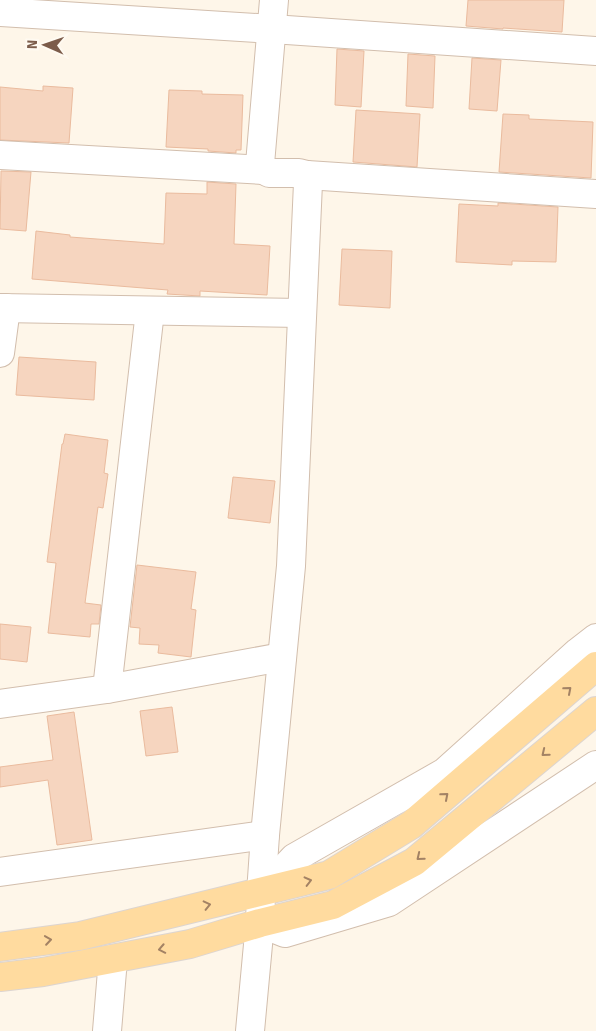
<svg xmlns="http://www.w3.org/2000/svg" width="596" height="1031" font-family="'Fira Sans',sans-serif">
  <style>
    .building { fill: #f6d5bf; stroke: #eabb9e }
    .lines { fill: none; stroke-linecap: round; stroke-linejoin: round }
    .minor-casing { stroke: #d2bead; stroke-width: 30 }
    .major-casing { stroke: #ddd5d0; stroke-width: 30 }
    .minor { stroke: #fff; stroke-width: 28 }
    .major { stroke: #ffdb9f; stroke-width: 28 }
    .oneway { stroke: #a38264 }
  </style>
  <rect width="100%" height="100%" fill="#fef6e9"/>
  <g class="building">
    <path d="M468,0H564L562,32L503,28V29L466,26Z"/>
    <path d="M337,49L364,51L361,107L335,105Z"/>
    <path d="M408,54L435,56L433,108L406,106Z"/>
    <path d="M472,58L501,60L497,111L469,109Z"/>
    <path d="M43,86L73,88L69,143L0,140V87L43,91Z"/>
    <path d="M169,90L202,91V94L243,95L241,150H236V153L208,151V149L166,147Z"/>
    <path d="M356,110L420,114L417,167L353,162Z"/>
    <path d="M503,114L529,115V119L593,122L591,178L499,172Z"/>
    <path d="M1,171L31,172L26,231L0,229Z"/>
    <path d="M207,182L236,184L234,244L270,246L267,295L200,291V296L167,294L168,290L32,279L36,231L70,235V237L164,244L166,193L207,194Z"/>
    <path d="M498,203L558,207L556,262L512,261V265L456,262L459,204L498,206Z"/>
    <path d="M342,249L392,251L390,308L339,305Z"/>
    <path d="M19,357L96,362L94,400L16,395Z"/>
    <path d="M65,434L108,440L104,473L108,474L103,508L98,507L85,603L101,605L99,624H91L90,637L48,633L56,563L47,562L62,444H63Z"/>
    <path d="M233,477L275,481L270,523L228,518Z"/>
    <path d="M137,565L196,572L191,609L196,610L191,657L158,653L159,645L139,644L140,628L130,627Z"/>
    <path d="M0,624L31,627L27,662L0,659Z"/>
    <path d="M172,707L178,752L146,756L140,711Z"/>
    <path d="M74,712L92,840L57,845L48,780L0,787V767L53,760L47,716Z"/>
  </g>
  <g class="lines">
    <defs>
      <g id="minor">
        <path d="M0,12L272,29L596,51"/>
        <path d="M0,155L264,170"/>
        <path d="M307,175L596,194"/>
        <path d="M0,308L301,313"/>
        <path d="M0,353L6,308"/>
        <path d="M107,689L150,311"/>
        <path d="M0,704L107,689L282,657"/>
        <path d="M0,872L265,835"/>
        <path d="M261,893L294,858L445,772L578,652L596,638"/>
        <path d="M260,923L285,933L389,902L596,765"/>
        <path d="M107,1031L113,959"/>
        <path d="M250,1031L260,923L261,893L265,835L291,566L308,183L307,175L299,173H269L264,170L260,164L274,0"/>
      </g>
      <g id="major">
        <path d="M0,947L80,936L329,875L411,825L596,666"/>
        <path d="M0,977L43,972L190,944L260,923L333,905L414,862L596,711"/>
      </g>
    </defs>
    <use href="#minor" class="minor-casing"/>
    <use href="#major" class="major-casing"/>
    <use href="#minor" class="minor"/>
    <use href="#major" class="major"/>
  </g>
  <defs><path id="oneway-chevron" d="M-2-3.5L2.5 0L-2 3.5" fill="none" stroke-width="1.6" stroke-linecap="round" stroke-linejoin="round" transform="scale(1.25)"/></defs>
  <g class="oneway">
    <use href="#oneway-chevron" transform="translate(568 690) rotate(-41)"/>
    <use href="#oneway-chevron" transform="translate(545 753) rotate(141)"/>
    <use href="#oneway-chevron" transform="translate(445 796) rotate(-41)"/>
    <use href="#oneway-chevron" transform="translate(420 857) rotate(141)"/>
    <use href="#oneway-chevron" transform="translate(308 881) rotate(-14)"/>
    <use href="#oneway-chevron" transform="translate(207 905) rotate(-13)"/>
    <use href="#oneway-chevron" transform="translate(48 940) rotate(-8)"/>
    <use href="#oneway-chevron" transform="translate(162 949) rotate(169)"/>
  </g>
  <g transform="translate(45 45) rotate(272)" stroke="#fffaf1" stroke-width="4" paint-order="stroke">
  <path d="M0-4L9 19L0 12L-9 19Z" fill="#7c5c4a"/>
  <text y="-8" font-size="14" font-weight="bold" text-anchor="middle" fill="#7c5c4a">N</text>
  </g>
</svg>
